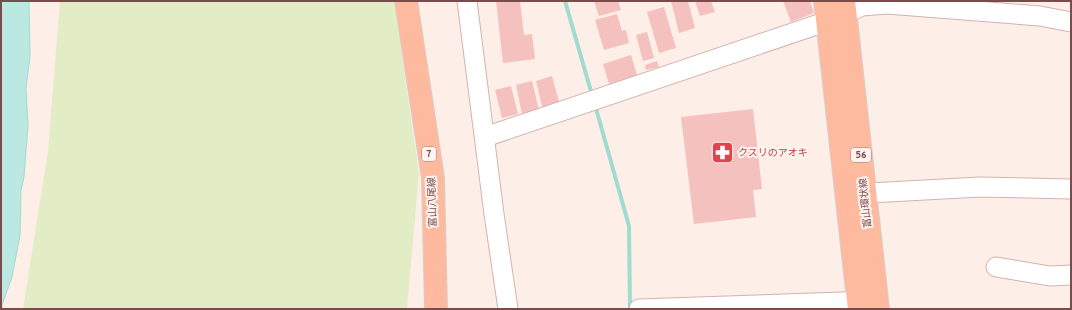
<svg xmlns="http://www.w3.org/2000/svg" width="1072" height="310" font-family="Overpass,'Noto Sans JP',sans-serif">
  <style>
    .green { fill: #e2ecc5 }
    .water { fill: #bbe8e0; stroke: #a0dbd0 }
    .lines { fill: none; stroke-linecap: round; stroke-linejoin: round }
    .stream { stroke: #a0dbd0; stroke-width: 4 }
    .building { fill: #f4c1be }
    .minor-casing { stroke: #d3b3af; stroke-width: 21 }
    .major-casing { stroke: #d9cdcc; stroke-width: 24 }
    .minor { stroke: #fff; stroke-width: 19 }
    .major { stroke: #feba9e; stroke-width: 22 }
    .labels { text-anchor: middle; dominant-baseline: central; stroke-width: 4; stroke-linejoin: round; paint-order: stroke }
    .shield { fill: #fff3ef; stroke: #a17d7c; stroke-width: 1 }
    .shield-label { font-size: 9px; font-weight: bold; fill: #794b4a }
    .health-label { font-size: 10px; fill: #be3a42; stroke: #fff3ef; text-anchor: start }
    .street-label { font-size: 10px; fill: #794b4a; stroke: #fff3ef }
  </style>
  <rect width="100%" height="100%" fill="#fdeee8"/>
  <path class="green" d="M60,1H394L419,173L407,309H23L48,151Z"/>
  <path class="water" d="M1,1H30L29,4L30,56L26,88L28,125L24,177L21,190L20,235L12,277L2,305V309H1Z"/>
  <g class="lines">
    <g class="stream">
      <path d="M565,1L592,95"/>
      <path d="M595,105L629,226L630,309"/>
    </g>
  </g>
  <g class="building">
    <path d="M496,1H520L524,35L532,34L535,59L503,63Z"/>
    <path d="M594,1H618L621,10L599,16Z"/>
    <path d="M671,1H688L695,28L679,33Z"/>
    <path d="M695,1H711L715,12L700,16Z"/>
    <path d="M783,1H810L814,13L791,22Z"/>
    <path d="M664,7L676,48L659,53L647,12Z"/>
    <path d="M617,14L622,31L626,30L629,43L604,50L595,20Z"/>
    <path d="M647,32L654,58L643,61L636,35Z"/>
    <path d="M631,55L637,75L609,84L603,64Z"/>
    <path d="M657,61L659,67L646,70L645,65Z"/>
    <path d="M552,76L560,105L543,110L536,81Z"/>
    <path d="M532,81L539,110L522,114L516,85Z"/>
    <path d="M511,86L518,114L502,118L495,90Z"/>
    <path d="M753,109L762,189L753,190L756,217L694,224L681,117Z"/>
  </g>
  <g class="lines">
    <defs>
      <g id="minor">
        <path d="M467,1L494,214L508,309"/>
        <path d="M485,137L828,21L862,6L887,4L1040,16L1071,22"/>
        <path d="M851,194L980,187L1071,189"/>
        <path d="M996,267L1050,276L1071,275"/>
        <path d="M639,309L872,301"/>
      </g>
      <g id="major">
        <path d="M406,1L433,178L436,309"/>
        <path d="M825,1L859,309"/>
        <path d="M844,1L878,309"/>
      </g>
    </defs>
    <use href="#minor" class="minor-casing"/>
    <use href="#major" class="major-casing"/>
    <use href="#minor" class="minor"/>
    <use href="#major" class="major"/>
  </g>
  <defs>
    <symbol id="pharmacy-square" viewBox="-11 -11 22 22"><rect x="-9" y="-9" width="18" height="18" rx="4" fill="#e0444e" stroke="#fff3ef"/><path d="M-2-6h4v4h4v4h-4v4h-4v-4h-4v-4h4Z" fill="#fff"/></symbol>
  </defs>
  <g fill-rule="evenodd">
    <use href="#pharmacy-square" x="710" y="140" width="25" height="25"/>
  </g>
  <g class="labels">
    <g class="shield">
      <rect x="422" y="147" width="14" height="14" rx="3"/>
      <rect x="851" y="148" width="20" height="14" rx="3"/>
    </g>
    <g class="shield-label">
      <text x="429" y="154">7</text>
      <text x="861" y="155">56</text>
    </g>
    <g class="health-label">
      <text x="738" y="153">クスリのアオキ</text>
    </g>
    <g class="street-label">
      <text transform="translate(433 202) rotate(-92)">富山八尾線</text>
      <text transform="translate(866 203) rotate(-96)">富山環状線</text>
    </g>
  </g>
  <rect width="1072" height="310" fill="none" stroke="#794b4a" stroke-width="4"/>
</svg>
